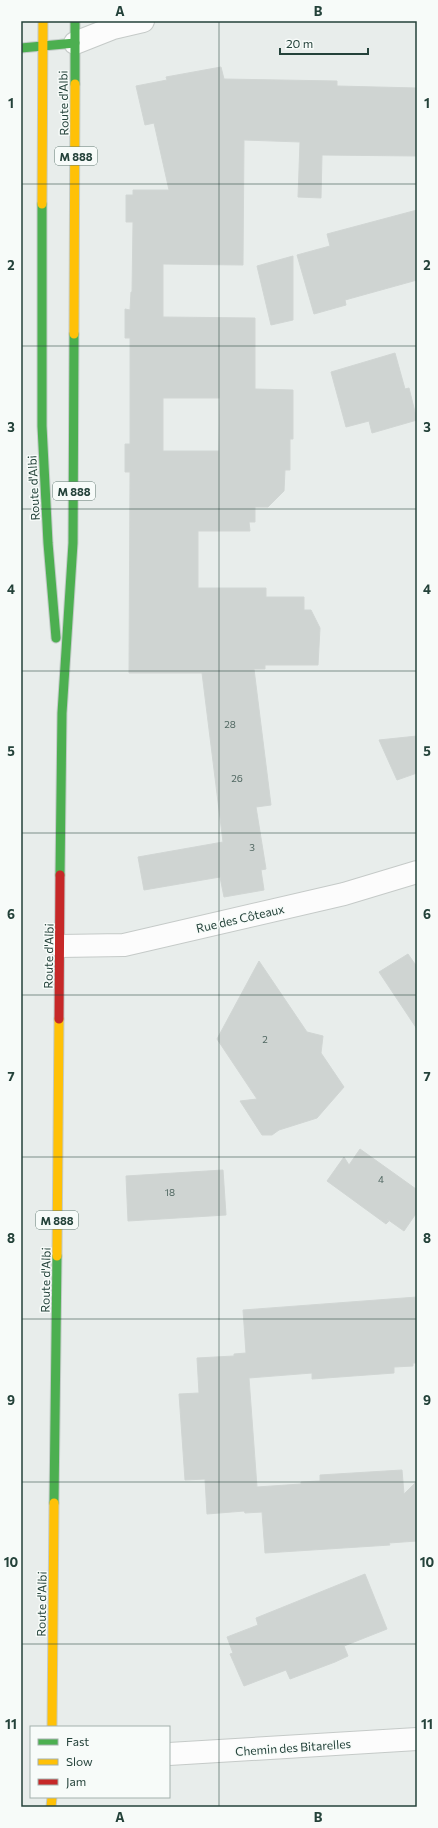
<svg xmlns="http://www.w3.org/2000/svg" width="438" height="1828" font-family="Commissioner,sans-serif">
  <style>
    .building { fill: #cfd4d2; stroke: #d1d6d4; fill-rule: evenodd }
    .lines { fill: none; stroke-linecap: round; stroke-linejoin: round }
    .street-casing { stroke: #c5cac8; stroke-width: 24 }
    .fast-casing { stroke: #c3cbc8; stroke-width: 11 }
    .slow-casing { stroke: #c3cbc8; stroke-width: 11 }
    .jam-casing { stroke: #c3cbc8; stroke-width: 11 }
    .street { stroke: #fcfcfc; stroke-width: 22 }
    .fast { stroke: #4caf50; stroke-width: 9 }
    .slow { stroke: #ffc107; stroke-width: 9 }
    .jam { stroke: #c62828; stroke-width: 9 }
    .grid { fill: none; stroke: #24423a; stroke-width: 1; stroke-opacity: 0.55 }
    .labels { text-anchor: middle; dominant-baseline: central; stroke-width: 3; stroke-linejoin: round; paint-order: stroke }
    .number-label { font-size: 10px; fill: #506761 }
    .shield { fill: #f7fbf9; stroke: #637a73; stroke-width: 1 }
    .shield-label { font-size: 11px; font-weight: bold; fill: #24423a }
    .street-label { font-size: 12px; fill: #24423a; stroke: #f7fbf9 }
    .neatline { fill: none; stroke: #24423a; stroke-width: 1.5 }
    .grid-label { font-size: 13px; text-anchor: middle; font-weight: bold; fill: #24423a }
  </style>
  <rect width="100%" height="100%" fill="#e8edeb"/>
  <g class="building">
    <path d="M221,67L224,79L337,81V86L417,88V156L322,155L321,198L298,197L300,142L244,140L243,265L163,264V317L255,318V389L293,390V439H290V470H285L284,491L268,507H255V522H249L250,531H198V588H266V597H304V610H311L320,628L318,665H265V669H254L271,805L256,807L266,869L261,870L264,890L224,897L220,877L144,890L138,857L223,842L202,673H129L130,472H125V444H130V338H125V309L130,310L131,292H132L133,222H126V195H133V190H169L154,123L145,125L136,86L167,80L166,77ZM163,398H220L219,451H163Z"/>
    <path d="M417,210V280L345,300L346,305L314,314L297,255L330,246L327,234Z"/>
    <path d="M293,256V320L271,325L257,266Z"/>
    <path d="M395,353L405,389L409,388L417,420L372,433L369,421L346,427L331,372Z"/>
    <path d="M417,736V773L397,780L379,740Z"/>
    <path d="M408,954L417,967V1029L379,972Z"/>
    <path d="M259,961L307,1032L323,1036L321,1053L344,1087L317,1118L279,1130L272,1135H262L240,1101L257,1099L217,1039Z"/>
    <path d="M360,1149L416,1189L417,1212L404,1231L387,1219L389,1221L386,1224L327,1181L344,1157L349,1165Z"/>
    <path d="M223,1170L226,1215L128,1221L126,1176Z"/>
    <path d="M417,1297V1363H413V1366L394,1367V1373L312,1379V1373L249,1378L257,1487L301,1484V1482L320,1481V1475L402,1470L404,1494L417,1481V1541L389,1543L390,1545L265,1553L262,1512L245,1513L244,1511L207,1514L205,1479L185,1480L179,1394L199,1393L197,1358L234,1356V1354L246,1353L243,1310Z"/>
    <path d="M365,1574L387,1629L344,1646L348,1656L335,1662L290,1679L286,1670L244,1686L230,1654L233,1653L227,1637L258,1625L256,1618Z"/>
  </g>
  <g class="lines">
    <defs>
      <g id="street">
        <path d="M75,43L113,28L143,21"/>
        <path d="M60,946L124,945L344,894L417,872"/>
        <path d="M169,1754L417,1739"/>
      </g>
      <g id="fast">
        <path d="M21,48L75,43"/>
        <path d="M75,84V21"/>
        <path d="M42,204V426L48,543L56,638"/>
        <path d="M60,875L62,713L73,543L74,334"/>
        <path d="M54,1503L57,1256"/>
      </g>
      <g id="slow">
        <path d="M42,204L43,21"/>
        <path d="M74,334L75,84"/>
        <path d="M57,1256L59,1019"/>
        <path d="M52,1727L54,1503"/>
        <path d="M51,1807L52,1797"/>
      </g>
      <path id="jam" d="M59,1019L60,875"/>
    </defs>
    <use href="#street" class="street-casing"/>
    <use href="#fast" class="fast-casing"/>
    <use href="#slow" class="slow-casing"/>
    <use href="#jam" class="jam-casing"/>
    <use href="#street" class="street"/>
    <use href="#fast" class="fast"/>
    <use href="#slow" class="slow"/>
    <use href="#jam" class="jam"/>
  </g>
  <path class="grid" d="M219,21V1807M21,184H417M21,346H417M21,509H417M21,671H417M21,833H417M21,995H417M21,1157H417M21,1319H417M21,1482H417M21,1644H417"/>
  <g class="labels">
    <g class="number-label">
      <text x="230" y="724">28</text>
      <text x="237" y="778">26</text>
      <text x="252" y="847">3</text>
      <text x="265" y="1039">2</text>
      <text x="381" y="1179">4</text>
      <text x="170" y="1192">18</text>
    </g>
    <g class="shield">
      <rect x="55" y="147" width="42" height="18" rx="3"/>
      <rect x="53" y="482" width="42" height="18" rx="3"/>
      <rect x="36" y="1211" width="42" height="18" rx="3"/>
    </g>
    <g class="shield-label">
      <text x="76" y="156">M 888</text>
      <text x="74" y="491">M 888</text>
      <text x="57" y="1220">M 888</text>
    </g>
    <g class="street-label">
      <text transform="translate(63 103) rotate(-91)">Route d'Albi</text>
      <text transform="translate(33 488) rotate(-93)">Route d'Albi</text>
      <text transform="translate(240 918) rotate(-13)">Rue des Côteaux</text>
      <text transform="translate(48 956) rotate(-89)">Route d'Albi</text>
      <text transform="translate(45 1280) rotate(-89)">Route d'Albi</text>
      <text transform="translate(41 1604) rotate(-89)">Route d'Albi</text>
      <text transform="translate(293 1747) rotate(-4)">Chemin des Bitarelles</text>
    </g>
  </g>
  <rect width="438" height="1828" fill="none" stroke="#f7fbf9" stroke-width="44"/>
  <rect x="30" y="1726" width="140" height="72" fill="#f7fbf9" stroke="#a3b1ad"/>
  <rect x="38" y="1739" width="20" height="6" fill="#4caf50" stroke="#a3b1ad"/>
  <text x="66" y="1746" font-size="12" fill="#24423a">Fast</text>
  <rect x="38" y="1759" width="20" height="6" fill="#ffc107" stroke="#a3b1ad"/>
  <text x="66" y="1766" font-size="12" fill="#24423a">Slow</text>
  <rect x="38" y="1779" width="20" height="6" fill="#c62828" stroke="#a3b1ad"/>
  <text x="66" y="1786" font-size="12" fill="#24423a">Jam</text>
  <path d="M280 48v6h88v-6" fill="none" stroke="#24423a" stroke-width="2"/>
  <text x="286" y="48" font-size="12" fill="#24423a" stroke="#f7fbf9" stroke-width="3" paint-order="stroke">20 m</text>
  <rect x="22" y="22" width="394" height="1784" class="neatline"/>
  <g class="grid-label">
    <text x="120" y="16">A</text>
    <text x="318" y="16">B</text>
    <text x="11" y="108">1</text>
    <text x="427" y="108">1</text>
    <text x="11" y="270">2</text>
    <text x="427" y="270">2</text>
    <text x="11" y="432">3</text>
    <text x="427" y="432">3</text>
    <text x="11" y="594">4</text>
    <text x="427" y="594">4</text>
    <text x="11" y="756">5</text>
    <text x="427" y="756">5</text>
    <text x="11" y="919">6</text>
    <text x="427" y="919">6</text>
    <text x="11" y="1081">7</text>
    <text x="427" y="1081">7</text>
    <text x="11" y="1243">8</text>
    <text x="427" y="1243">8</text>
    <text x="11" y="1405">9</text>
    <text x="427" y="1405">9</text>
    <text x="11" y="1567">10</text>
    <text x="427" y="1567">10</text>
    <text x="11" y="1729">11</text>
    <text x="427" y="1729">11</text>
    <text x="120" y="1822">A</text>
    <text x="318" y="1822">B</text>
  </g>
</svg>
